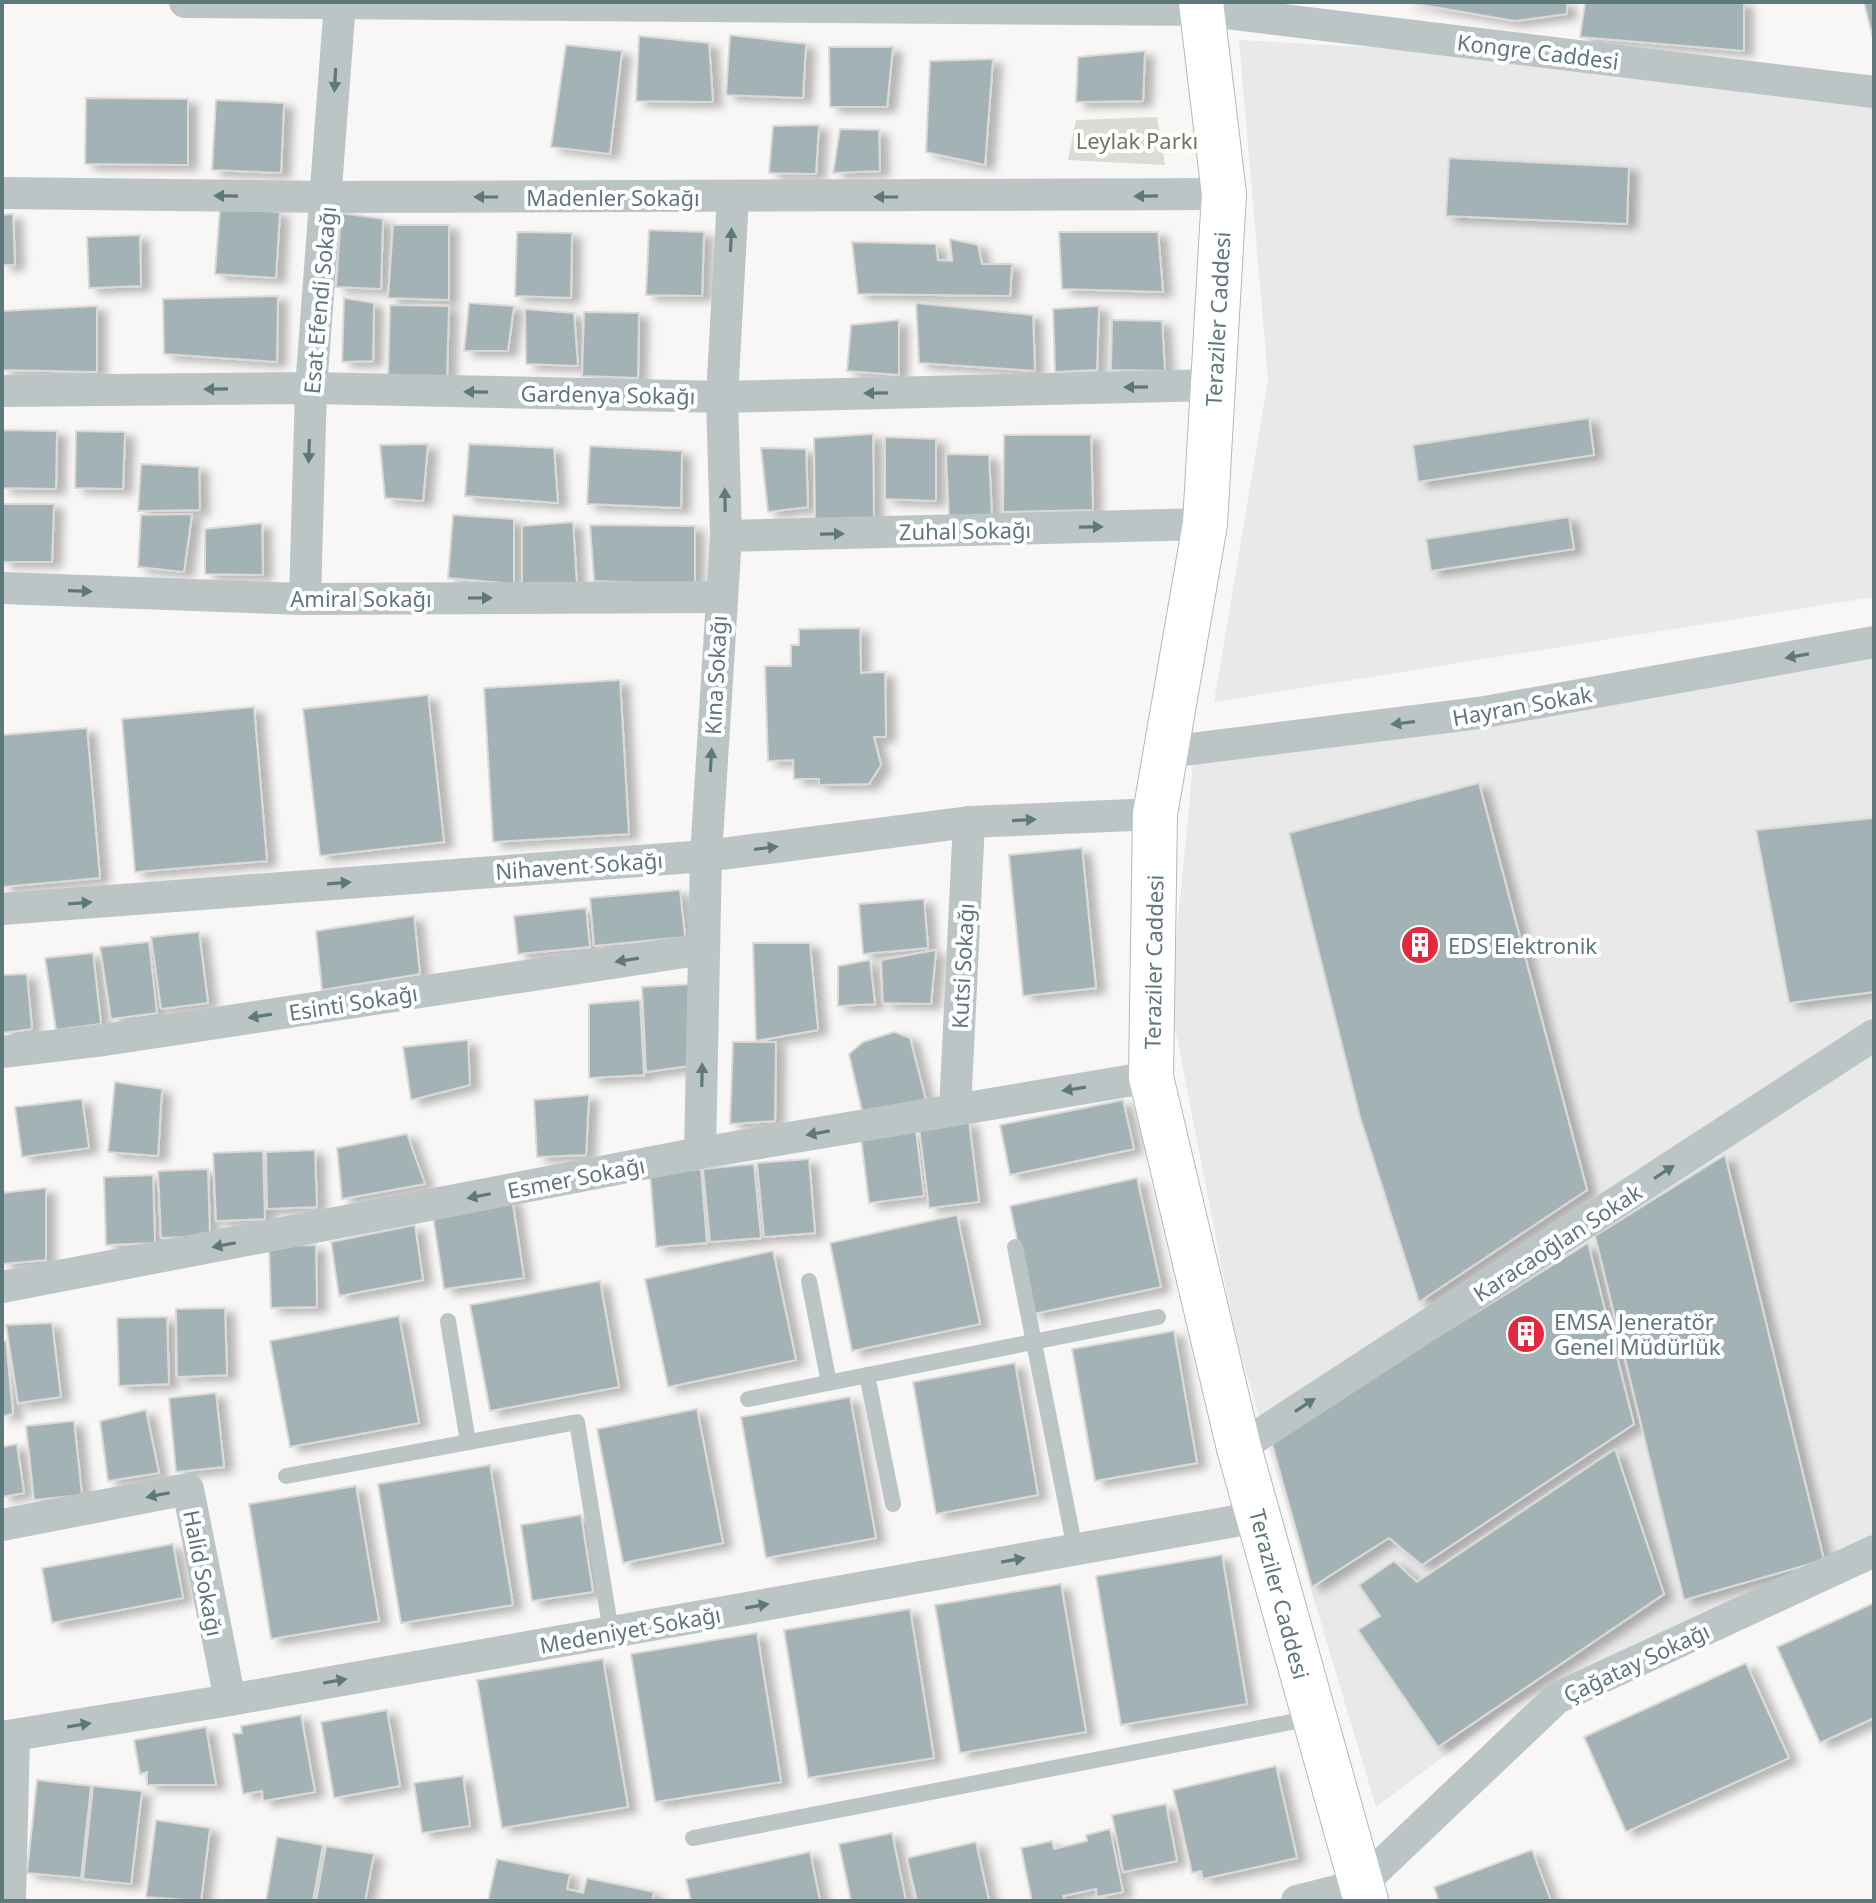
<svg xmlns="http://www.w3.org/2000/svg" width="1876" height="1903" font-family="'Noto Sans',sans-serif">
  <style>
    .built { fill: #e9e9e9 }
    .green { fill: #daddd5 }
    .building { fill: #a3b2b4; stroke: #dad9d8; stroke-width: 2; filter: url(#shadow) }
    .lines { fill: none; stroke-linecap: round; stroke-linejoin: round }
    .secondary-casing { stroke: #afbabb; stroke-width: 46 }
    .lane { stroke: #bcc5c6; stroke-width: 16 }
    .street { stroke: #bcc5c6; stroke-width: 32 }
    .secondary { stroke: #fff; stroke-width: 44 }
    .oneway { fill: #5e787b }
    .labels { text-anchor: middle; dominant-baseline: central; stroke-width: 8; stroke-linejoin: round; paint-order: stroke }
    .street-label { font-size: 22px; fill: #5e787b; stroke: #fff }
    .park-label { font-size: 22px; fill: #6e7962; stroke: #fff }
    .poi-label { font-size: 22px; fill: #5e787b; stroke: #fff; text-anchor: start }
  </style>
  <defs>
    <filter id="shadow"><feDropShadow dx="9" dy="5" stdDeviation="4" flood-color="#0004"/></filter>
  </defs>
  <rect width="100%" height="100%" fill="#f8f7f5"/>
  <g class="built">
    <path d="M1239,40L1874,75V597L1214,702L1268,379Z"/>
    <path d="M1874,645V1537L1510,1707L1376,1807L1235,1335L1170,1002L1194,755Z"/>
  </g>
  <path class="green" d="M1157,117L1165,165L1068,160L1076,120Z"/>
  <g class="building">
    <path d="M1405,2H1567V14L1515,21Z"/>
    <path d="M1585,2H1744V51L1580,37Z"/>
    <path d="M1864,2H1874V39L1873,38Z"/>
    <path d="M730,35L806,44L803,98L726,95Z"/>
    <path d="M639,36L709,43L713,102L636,101Z"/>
    <path d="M566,45L622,51L610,154L551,147Z"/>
    <path d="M829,47H893L887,107H830Z"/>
    <path d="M1145,51L1143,101L1076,102L1078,57Z"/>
    <path d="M993,59L985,165L926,152L930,61Z"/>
    <path d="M86,98L188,99V165L85,164Z"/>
    <path d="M216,100L284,103L281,173L212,170Z"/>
    <path d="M819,125L816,174L769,173L773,126Z"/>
    <path d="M840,129L879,130L880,171L833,173Z"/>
    <path d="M1449,158L1629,167L1627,224L1446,216Z"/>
    <path d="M220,208L280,212L276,278L215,274Z"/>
    <path d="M341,213L383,219L381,289L336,287Z"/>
    <path d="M13,214L15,265H2V215Z"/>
    <path d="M393,225H449V300L388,298Z"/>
    <path d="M649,230L704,232L702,296L646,295Z"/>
    <path d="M517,232L572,233L571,298L515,296Z"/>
    <path d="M1059,232H1158L1163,292L1062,289Z"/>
    <path d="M140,235L141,286L89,288L87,237Z"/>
    <path d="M950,239L978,245L982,264H1012L1010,296L858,294L852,242L936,244L938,260L952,261Z"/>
    <path d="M278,296L277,362L164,354L163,299Z"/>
    <path d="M344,298L374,303L373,361L342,362Z"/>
    <path d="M469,303L514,306L508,351H464Z"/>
    <path d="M916,303L1033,315L1035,371L919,363Z"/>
    <path d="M390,305L449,306L447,377L388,375Z"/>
    <path d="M97,306V372L2,370V311Z"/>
    <path d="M1099,306L1097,370L1055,372L1053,309Z"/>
    <path d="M525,309L574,313L578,366L526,364Z"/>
    <path d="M584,312L639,313L638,378L582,376Z"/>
    <path d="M899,320V375L847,371L851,325Z"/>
    <path d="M1112,320L1162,321L1165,371L1111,370Z"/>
    <path d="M1589,418L1594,455L1418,482L1413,445Z"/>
    <path d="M2,430L57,431L56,489L2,488Z"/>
    <path d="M76,431L125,432L123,489L75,488Z"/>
    <path d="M873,434L874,519L815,520L814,438Z"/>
    <path d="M1004,435H1091L1093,510L1003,512Z"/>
    <path d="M885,437L936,439V501L885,499Z"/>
    <path d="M428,444L423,501L385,498L380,445Z"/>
    <path d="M469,444L554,448L558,503L465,496Z"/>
    <path d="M590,446L682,451L681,508L587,504Z"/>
    <path d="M761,448L806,449L808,507L768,512Z"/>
    <path d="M946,454L989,455L992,517H949Z"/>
    <path d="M141,464L199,467L200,510L138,511Z"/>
    <path d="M2,504H54L52,562H2Z"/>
    <path d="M192,514L184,572L138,567L141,515Z"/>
    <path d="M453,515L514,519V584L448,578Z"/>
    <path d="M1569,517L1574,549L1431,571L1426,539Z"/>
    <path d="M573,522L577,586L522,585V526Z"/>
    <path d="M262,523L263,575L205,574V529Z"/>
    <path d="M590,525L695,526V585L594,581Z"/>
    <path d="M860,628L861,673L885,672L886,737H874L881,765L869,784L819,785V779H794L793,760L768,761L765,666H791V645H799V629Z"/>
    <path d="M620,680L629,834L493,842L484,688Z"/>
    <path d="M428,695L444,842L320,856L303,709Z"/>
    <path d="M254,707L267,861L135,872L122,719Z"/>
    <path d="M87,728L100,878L2,887V735Z"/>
    <path d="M1479,783L1587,1190L1419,1302L1360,1117L1289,833Z"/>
    <path d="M1874,818V992L1789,1003L1756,830Z"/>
    <path d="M1082,848L1096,988L1023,996L1009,855Z"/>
    <path d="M680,890L685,937L594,946L590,898Z"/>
    <path d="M924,899L928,948L863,954L859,904Z"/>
    <path d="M586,908L590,947L518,954L514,916Z"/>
    <path d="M414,916L420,974L322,990L316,931Z"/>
    <path d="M199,932L208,1003L161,1009L151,937Z"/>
    <path d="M149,942L157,1013L111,1019L100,947Z"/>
    <path d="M753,943H810L818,1030L756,1041Z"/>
    <path d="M936,950L931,1004L883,1003L881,960Z"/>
    <path d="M93,953L101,1024L56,1030L45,958Z"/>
    <path d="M870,960L875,1004L838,1006V966Z"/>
    <path d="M27,974L32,1029L2,1033V975Z"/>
    <path d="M696,984L697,1065L646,1072L642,987Z"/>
    <path d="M640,1000L644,1075L589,1078V1004Z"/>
    <path d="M894,1032L910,1038L926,1100L862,1111L849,1054L863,1042Z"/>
    <path d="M468,1040L470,1085L411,1100L403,1047Z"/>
    <path d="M733,1042H776L775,1121L730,1124Z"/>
    <path d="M115,1082L162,1089L158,1156L108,1152Z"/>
    <path d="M589,1095L586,1155L537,1157L534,1100Z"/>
    <path d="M82,1099L89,1148L22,1157L15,1107Z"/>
    <path d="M1123,1100L1134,1149L1010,1175L1000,1125Z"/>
    <path d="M969,1121L979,1202L929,1208L919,1127Z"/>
    <path d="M916,1131L924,1196L869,1203L861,1138Z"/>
    <path d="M407,1134L425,1184L342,1199L337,1148Z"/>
    <path d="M315,1150L317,1207L267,1209L266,1152Z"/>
    <path d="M263,1151L265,1219L216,1221L213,1153Z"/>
    <path d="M1725,1155L1824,1560L1684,1600L1595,1236Z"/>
    <path d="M809,1159L815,1233L764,1237L757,1163Z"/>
    <path d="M754,1164L761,1238L710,1242L703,1169Z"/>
    <path d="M208,1169L210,1236L161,1238L158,1171Z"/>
    <path d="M701,1169L707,1243L656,1247L650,1173Z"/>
    <path d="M153,1175L155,1243L106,1245L104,1177Z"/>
    <path d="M1137,1178L1161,1287L1033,1314L1010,1206Z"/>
    <path d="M46,1188V1260L2,1264V1193Z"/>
    <path d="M512,1198L524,1278L444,1289L432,1210Z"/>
    <path d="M957,1215L980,1324L852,1351L830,1243Z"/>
    <path d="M415,1225L423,1280L339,1296L331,1242Z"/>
    <path d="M1588,1243L1634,1424L1422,1565L1389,1538L1312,1587L1271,1440Z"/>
    <path d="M316,1245L317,1307L271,1308L269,1246Z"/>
    <path d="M773,1251L796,1360L668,1387L645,1279Z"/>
    <path d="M600,1281L619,1387L490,1411L470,1305Z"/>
    <path d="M225,1308L227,1375L177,1377L176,1309Z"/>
    <path d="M399,1316L419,1423L290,1447L270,1341Z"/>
    <path d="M167,1317L169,1384L119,1386L117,1318Z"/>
    <path d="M52,1323L61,1397L18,1403L6,1325Z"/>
    <path d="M1174,1331L1197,1463L1095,1481L1072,1349Z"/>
    <path d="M2,1341H6L13,1414L2,1416Z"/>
    <path d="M1015,1363L1038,1495L936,1514L913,1382Z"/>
    <path d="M216,1393L224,1467L176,1472L169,1398Z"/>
    <path d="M850,1397L876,1538L766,1558L741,1417Z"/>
    <path d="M697,1409L723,1543L623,1563L597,1429Z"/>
    <path d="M146,1410L159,1473L108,1481L100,1421Z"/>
    <path d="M74,1421L82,1495L34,1500L26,1426Z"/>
    <path d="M17,1444L24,1493L2,1497V1447Z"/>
    <path d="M1615,1449L1664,1594L1438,1747L1358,1630L1380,1616L1359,1585L1394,1561L1417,1582Z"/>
    <path d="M490,1465L513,1605L401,1623L378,1484Z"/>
    <path d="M356,1486L379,1621L271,1639L249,1504Z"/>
    <path d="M581,1515L593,1592L532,1601L521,1525Z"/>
    <path d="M173,1544L183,1598L52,1623L42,1568Z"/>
    <path d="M1222,1555L1247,1704L1121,1725L1096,1576Z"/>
    <path d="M1061,1584L1086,1732L960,1753L935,1605Z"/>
    <path d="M1874,1603V1718L1820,1743L1777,1647Z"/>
    <path d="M910,1609L934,1758L808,1778L784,1630Z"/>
    <path d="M757,1633L781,1782L655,1802L631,1654Z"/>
    <path d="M603,1659L628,1807L502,1828L477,1680Z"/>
    <path d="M1746,1663L1789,1758L1626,1832L1584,1737Z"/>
    <path d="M387,1710L400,1786L334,1798L321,1722Z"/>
    <path d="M301,1715L315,1792L263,1801L262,1791L243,1794L233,1734L242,1733L241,1726Z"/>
    <path d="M206,1727L216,1785H147V1772L140,1774L134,1740Z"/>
    <path d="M1276,1766L1297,1858L1203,1879L1201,1871L1192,1873L1173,1790Z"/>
    <path d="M463,1776L470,1826L422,1833L414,1783Z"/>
    <path d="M37,1780L91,1786L81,1878L27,1873Z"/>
    <path d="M93,1786L142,1791L131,1884L83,1879Z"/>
    <path d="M1166,1804L1177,1861L1123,1872L1112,1815Z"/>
    <path d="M156,1820L210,1828L201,1901L146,1897Z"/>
    <path d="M1110,1829L1123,1892L1097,1897L1096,1889L1063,1896L1065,1901H1032L1021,1848L1052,1841L1054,1849L1087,1841L1086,1835Z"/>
    <path d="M892,1833L906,1901H851L839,1844Z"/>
    <path d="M277,1837L323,1845L313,1901H266Z"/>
    <path d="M976,1842L989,1901H917L907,1858Z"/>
    <path d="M326,1846L374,1854L365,1901H316Z"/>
    <path d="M1532,1850L1551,1901H1439L1434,1887Z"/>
    <path d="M810,1852L820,1901H691L686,1879Z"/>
    <path d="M497,1859L570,1874L567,1889L583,1893L587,1878L654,1892L652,1901H488Z"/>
  </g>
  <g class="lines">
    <defs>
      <path id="secondary" d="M1201,2L1224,194L1205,524L1155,814L1151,1077L1239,1448L1366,1901"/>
    </defs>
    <use href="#secondary" class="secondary-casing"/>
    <g class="lane">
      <path d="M1015,1247L1075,1549"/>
      <path d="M809,1281L829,1383"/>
      <path d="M448,1321L468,1442"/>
      <path d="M867,1375L893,1504"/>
      <path d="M748,1399L1158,1317"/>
      <path d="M286,1476L577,1422L611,1632"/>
      <path d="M693,1838L1312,1718"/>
    </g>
    <g class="street">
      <path d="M185,2L1202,10L1874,92"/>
      <path d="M2,193L328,197L1224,194"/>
      <path d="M2,391L311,388L722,397L1214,385"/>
      <path d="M726,536L1205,524"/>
      <path d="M2,588L305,599L719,597"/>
      <path d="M305,599L311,388L340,2"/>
      <path d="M1168,752L1479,713L1874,642"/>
      <path d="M2,909L706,856L969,822L1155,814"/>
      <path d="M2,1052L104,1040L704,949"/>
      <path d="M955,1109L969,822"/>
      <path d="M700,1153L706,856L726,536L722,397L733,197"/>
      <path d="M2,1287L700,1153L1151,1077"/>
      <path d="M1239,1448L1874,1035"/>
      <path d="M2,1525L188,1489L230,1700"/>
      <path d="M2,1737L230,1700L1258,1517"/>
      <path d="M10,1901L14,1736"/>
      <path d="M1297,1901L1360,1885L1557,1698L1874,1551"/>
    </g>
    <use href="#secondary" class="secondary"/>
  </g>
  <defs><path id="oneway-solid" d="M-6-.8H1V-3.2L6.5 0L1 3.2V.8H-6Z" transform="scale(2)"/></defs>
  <g class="oneway">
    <use href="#oneway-solid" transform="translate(335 80) rotate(93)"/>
    <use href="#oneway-solid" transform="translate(226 196) rotate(-179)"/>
    <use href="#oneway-solid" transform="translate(1146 196) rotate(179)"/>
    <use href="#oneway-solid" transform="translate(486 197) rotate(180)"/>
    <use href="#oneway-solid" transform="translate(886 197) rotate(-180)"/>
    <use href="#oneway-solid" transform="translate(731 240) rotate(-87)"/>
    <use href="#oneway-solid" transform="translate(1136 387) rotate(179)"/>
    <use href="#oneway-solid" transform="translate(216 389) rotate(179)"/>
    <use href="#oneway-solid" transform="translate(476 392) rotate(-179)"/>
    <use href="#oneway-solid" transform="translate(876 393) rotate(179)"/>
    <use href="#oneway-solid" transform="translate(309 451) rotate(92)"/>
    <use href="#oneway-solid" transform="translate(725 500) rotate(-91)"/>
    <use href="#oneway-solid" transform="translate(1091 527) rotate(-1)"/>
    <use href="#oneway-solid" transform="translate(832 534) rotate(-1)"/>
    <use href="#oneway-solid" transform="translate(80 591) rotate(2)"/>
    <use href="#oneway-solid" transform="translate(480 598)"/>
    <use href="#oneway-solid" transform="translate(1797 656) rotate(170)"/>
    <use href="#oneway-solid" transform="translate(1403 723) rotate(173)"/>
    <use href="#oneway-solid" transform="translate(711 760) rotate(-87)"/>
    <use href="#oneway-solid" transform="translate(1024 820) rotate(-3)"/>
    <use href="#oneway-solid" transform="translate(766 848) rotate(-7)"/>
    <use href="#oneway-solid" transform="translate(339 883) rotate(-4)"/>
    <use href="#oneway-solid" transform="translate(80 903) rotate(-4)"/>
    <use href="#oneway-solid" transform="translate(627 960) rotate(171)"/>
    <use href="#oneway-solid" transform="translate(260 1016) rotate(171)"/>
    <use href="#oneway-solid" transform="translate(702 1075) rotate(-89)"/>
    <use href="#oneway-solid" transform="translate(1074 1089) rotate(171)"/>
    <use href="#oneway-solid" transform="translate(818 1133) rotate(170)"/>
    <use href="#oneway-solid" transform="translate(1664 1172) rotate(-33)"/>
    <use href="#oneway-solid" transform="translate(479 1196) rotate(169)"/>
    <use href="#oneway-solid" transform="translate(224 1245) rotate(169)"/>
    <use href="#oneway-solid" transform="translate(1305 1405) rotate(-33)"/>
    <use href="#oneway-solid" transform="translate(158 1495) rotate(169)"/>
    <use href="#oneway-solid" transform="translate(1013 1560) rotate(-10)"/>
    <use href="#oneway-solid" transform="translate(757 1606) rotate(-10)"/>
    <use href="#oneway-solid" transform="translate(335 1681) rotate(-10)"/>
    <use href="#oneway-solid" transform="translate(79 1725) rotate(-9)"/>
  </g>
  <defs>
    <symbol id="building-disc" viewBox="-11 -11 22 22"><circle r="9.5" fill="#e5293c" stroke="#fff"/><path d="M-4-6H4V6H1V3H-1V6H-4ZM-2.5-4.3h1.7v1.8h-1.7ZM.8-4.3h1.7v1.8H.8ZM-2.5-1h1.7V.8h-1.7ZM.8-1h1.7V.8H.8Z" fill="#fff"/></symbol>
  </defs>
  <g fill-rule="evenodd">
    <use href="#building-disc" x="1398" y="923" width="44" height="44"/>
    <use href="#building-disc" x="1504" y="1312" width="44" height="44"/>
  </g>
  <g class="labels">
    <g class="street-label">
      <text transform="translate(1538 51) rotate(7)">Kongre Caddesi</text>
      <text x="613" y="197">Madenler Sokağı</text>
      <text transform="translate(319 300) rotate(-85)">Esat Efendi Sokağı</text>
      <text transform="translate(1217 319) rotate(-87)">Teraziler Caddesi</text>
      <text transform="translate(608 394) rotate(1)">Gardenya Sokağı</text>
      <text transform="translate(965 530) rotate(-1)">Zuhal Sokağı</text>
      <text x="361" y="598">Amiral Sokağı</text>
      <text transform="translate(715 675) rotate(-87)">Kına Sokağı</text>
      <text transform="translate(1522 705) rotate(-10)">Hayran Sokak</text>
      <text transform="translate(579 865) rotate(-4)">Nihavent Sokağı</text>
      <text transform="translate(1153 962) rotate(-89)">Teraziler Caddesi</text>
      <text transform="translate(962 966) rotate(-87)">Kutsi Sokağı</text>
      <text transform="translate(353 1002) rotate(-9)">Esinti Sokağı</text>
      <text transform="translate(576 1177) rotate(-11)">Esmer Sokağı</text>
      <text transform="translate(1557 1242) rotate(-33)">Karacaoğlan Sokak</text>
      <text transform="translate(204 1573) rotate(79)">Halid Sokağı</text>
      <text transform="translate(1280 1594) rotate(75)">Teraziler Caddesi</text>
      <text transform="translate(630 1629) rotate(-10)">Medeniyet Sokağı</text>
      <text transform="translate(1636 1662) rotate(-25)">Çağatay Sokağı</text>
    </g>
    <g class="park-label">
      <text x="1137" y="140">Leylak Parkı</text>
    </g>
    <g class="poi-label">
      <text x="1448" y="945">EDS Elektronik</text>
      <text x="1554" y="1321">EMSA Jeneratör<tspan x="1554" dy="25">Genel Müdürlük</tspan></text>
    </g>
  </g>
  <rect width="1876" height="1903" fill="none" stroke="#5e787b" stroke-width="8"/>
</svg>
